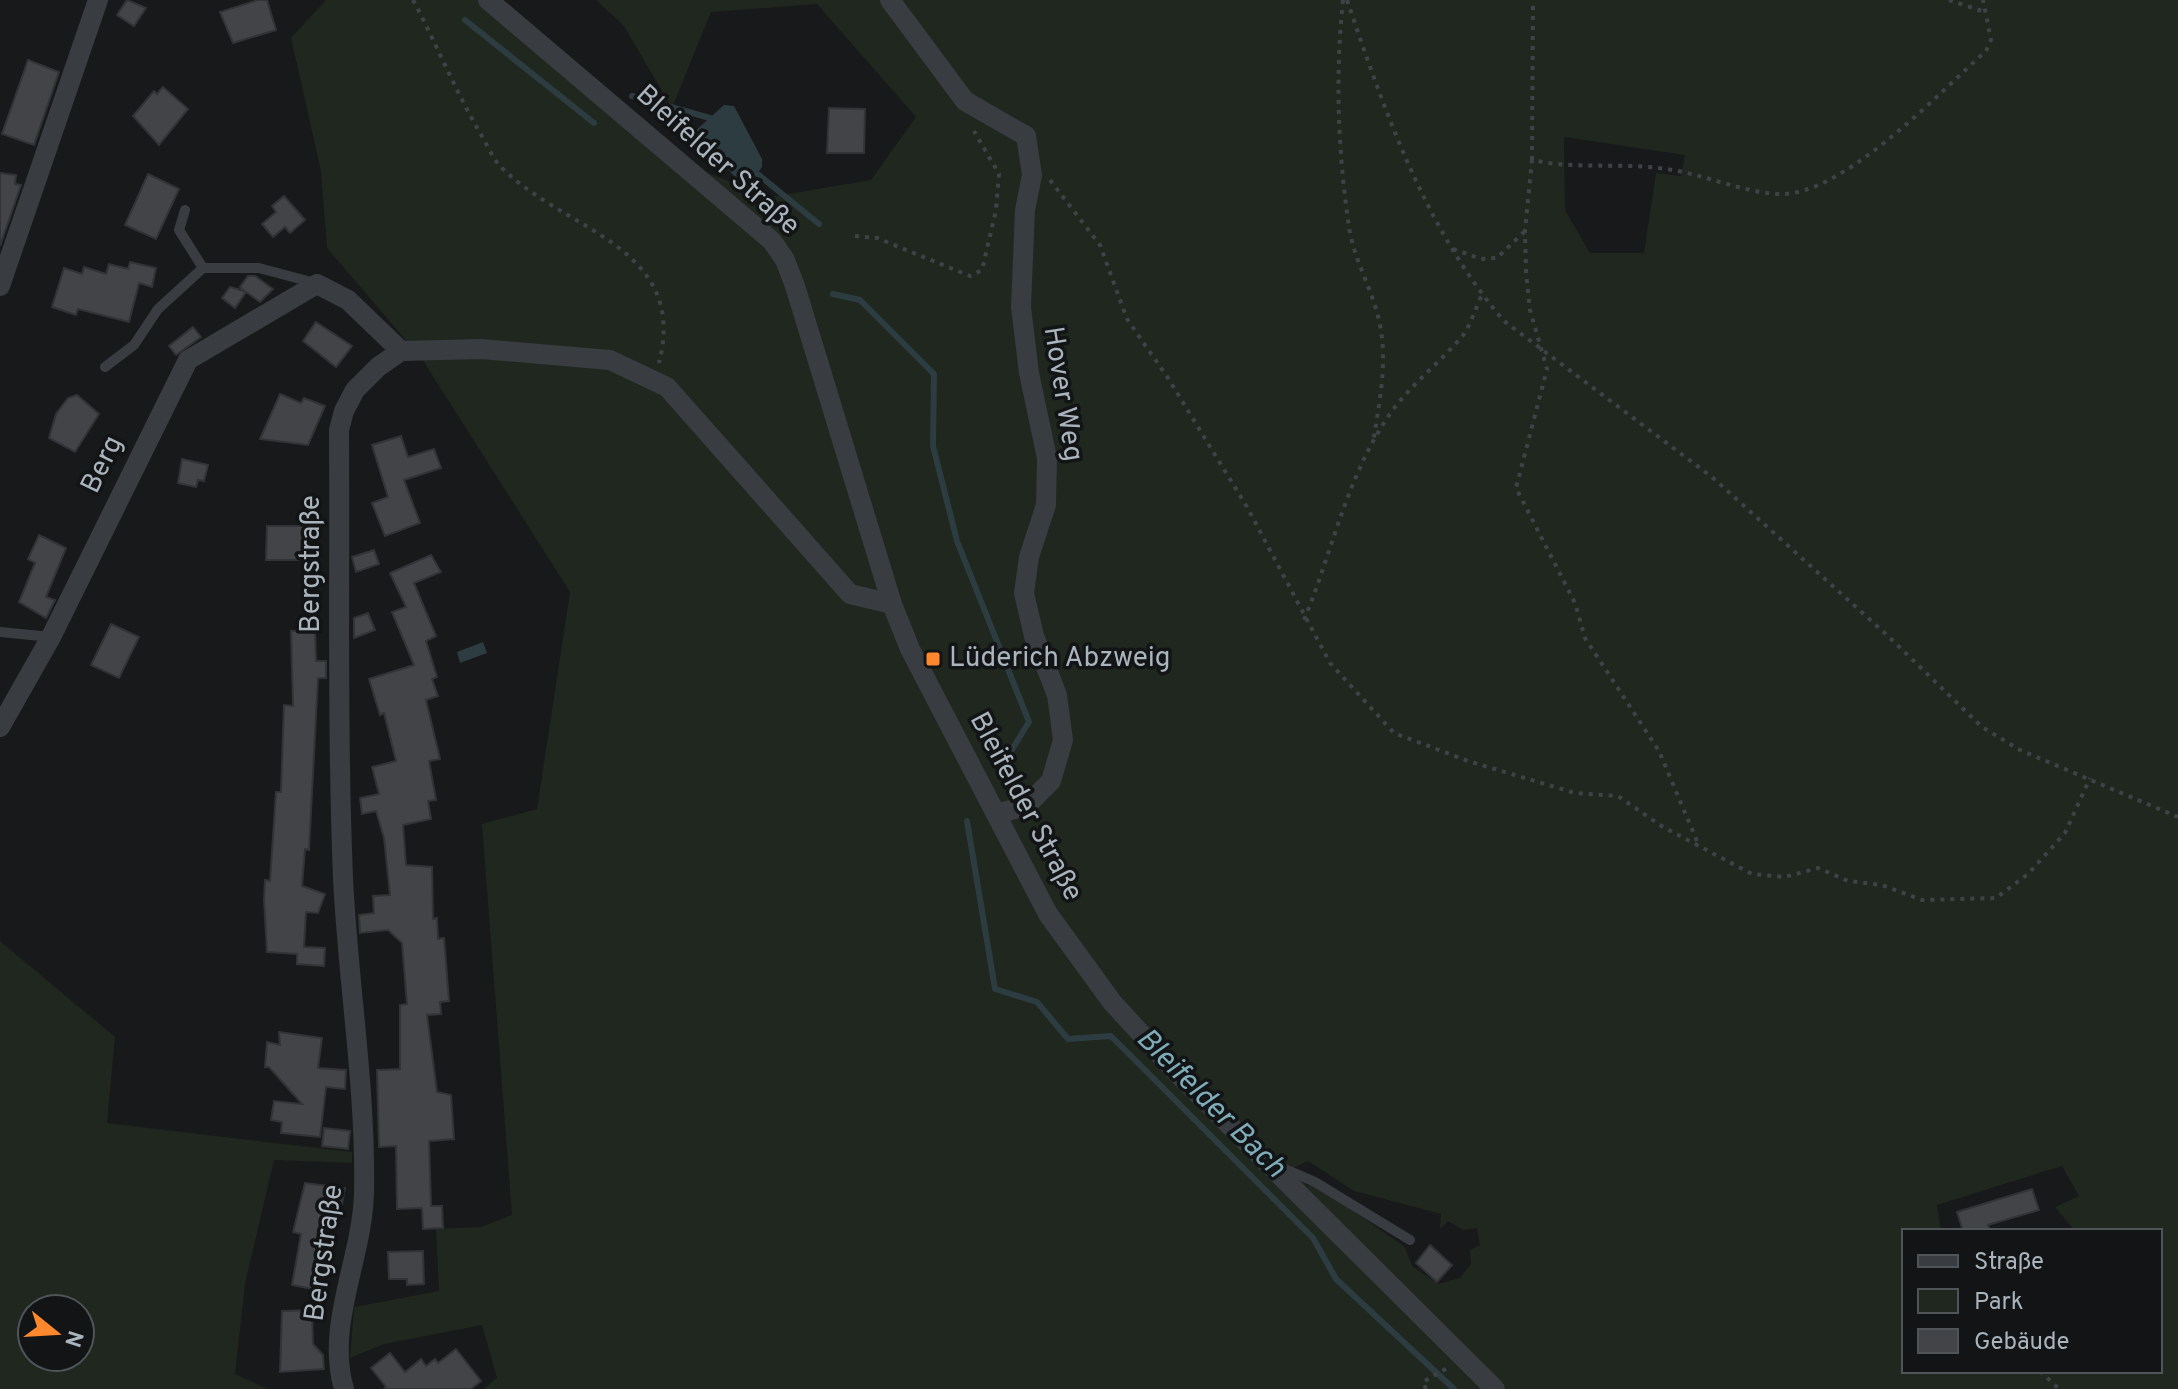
<svg xmlns="http://www.w3.org/2000/svg" width="2178" height="1389" font-family="Overpass,sans-serif">
  <style>
    .green { fill: #1f271e; fill-rule: evenodd }
    .water { fill: #2d3c41 }
    .lines { fill: none; stroke-linecap: round; stroke-linejoin: round }
    .stream { stroke: #2d3c41; stroke-width: 6 }
    .building { fill: #424448; stroke: #323337; stroke-width: 2 }
    .path { stroke: #3f4348; stroke-width: 4; stroke-dasharray: 4 6; stroke-linecap: butt }
    .lane { stroke: #393c40; stroke-width: 10 }
    .street { stroke: #393c40; stroke-width: 20 }
    .poi-dot { fill: #ff872d; stroke: #131416; stroke-width: 3 }
    .labels { text-anchor: middle; dominant-baseline: central; stroke-width: 7; stroke-linejoin: round; paint-order: stroke }
    .street-label { font-size: 28px; fill: #aab4bc; stroke: #131416 }
    .poi-label { font-size: 28px; fill: #aab4bc; stroke: #131416; text-anchor: start }
    .water-label { font-size: 30px; font-style: italic; fill: #7eacb9; stroke: #131416 }
  </style>
  <rect width="100%" height="100%" fill="#18191b"/>
  <g class="green">
    <path d="M326,0H479L677,161L770,197L871,180L916,117L817,4L711,12L672,108L624,26L596,0H2178V1389H483L497,1378L482,1325L384,1344L350,1358L354,1307L439,1291L436,1229L481,1227L512,1215L482,824L537,809L570,592L422,359L327,248L321,171L291,38ZM1564,137L1685,155L1681,176L1656,173L1644,253H1590L1565,210ZM1308,1161L1354,1191L1441,1214L1440,1229L1448,1221L1463,1230L1477,1228L1480,1245L1470,1250L1471,1264L1460,1278L1438,1284L1413,1267L1404,1246L1313,1183L1308,1186L1291,1169ZM2062,1166L2079,1196L2055,1207L2075,1231H2160V1371H1904V1231H1941L1937,1205Z"/>
    <path d="M0,941L115,1037L107,1123L352,1152V1163L274,1160L245,1284L235,1374L268,1389H0ZM32,1309H80V1357H32Z"/>
  </g>
  <g class="water">
    <path d="M724,105L734,106L762,159V167L751,182L739,181L693,133Z"/>
    <path d="M483,642L487,653L460,663L457,652Z"/>
  </g>
  <g class="lines">
    <g class="stream">
      <path d="M465,20L594,123"/>
      <path d="M632,96L710,118L713,122"/>
      <path d="M754,171L819,224"/>
      <path d="M833,294L860,300L934,374L933,446L957,541L1029,722L1006,759"/>
      <path d="M967,821L995,989L1037,1002L1068,1039L1111,1036L1313,1238L1336,1279L1454,1389"/>
    </g>
  </g>
  <g class="building">
    <path d="M127,0L146,8L134,26L117,15Z"/>
    <path d="M258,0H267L276,30L233,43L220,12Z"/>
    <path d="M28,60L59,72L34,145L2,134Z"/>
    <path d="M163,87L188,109L159,145L133,116L154,91L157,94Z"/>
    <path d="M829,108L865,109L864,153H827Z"/>
    <path d="M0,173L16,175L15,184L21,185L0,246Z"/>
    <path d="M148,174L179,189L156,239L125,225Z"/>
    <path d="M284,196L305,220L290,233L285,227L273,237L262,224L276,212L272,206Z"/>
    <path d="M130,262L156,268L152,287L139,283L129,322L78,309L76,315L52,307L64,268L82,274L84,267L106,274L109,264L128,269Z"/>
    <path d="M248,276H255L273,289L260,302L246,292L235,308L222,298L230,287L244,291L240,287Z"/>
    <path d="M316,322L352,346L336,367L303,341Z"/>
    <path d="M193,327L201,337L176,355L169,346Z"/>
    <path d="M280,394L301,403L304,398L325,406L308,445L260,439Z"/>
    <path d="M77,395L99,414L75,452L49,438L56,414L68,398Z"/>
    <path d="M401,436L408,457L434,449L441,468L404,480L420,523L385,536L372,503L388,497L372,445Z"/>
    <path d="M182,459L208,465L204,481L198,480L196,487L178,483Z"/>
    <path d="M267,526H305V560H266Z"/>
    <path d="M39,535L66,548L46,597L55,600L46,618L19,602L35,563L28,559Z"/>
    <path d="M374,550L379,564L356,572L352,557Z"/>
    <path d="M431,555L441,572L414,583L436,636L426,641L437,677L432,679L438,696L426,700L440,759L429,761L436,800L428,801L431,819L403,825L406,865L432,867L433,919L437,918L438,939L444,938L449,1001L440,1002L441,1014L427,1015L437,1092L451,1095L454,1139L429,1141L431,1206H442L443,1228L423,1229L422,1208L397,1209L396,1146L379,1147L377,1070L400,1069V1005L407,1004L402,943L388,930L360,933L359,915L374,913L373,896L390,895L384,838L376,811L362,814L360,798L379,794L372,767L396,761L384,713L380,715L369,679L414,665L392,612L406,607L390,573Z"/>
    <path d="M368,613L375,630L354,638V618Z"/>
    <path d="M111,624L139,637L119,678L91,665Z"/>
    <path d="M315,630L316,661H326V678H318L309,850L305,849L302,886L325,894L318,913L306,912L304,947L325,948L324,966L297,964V954L267,952L264,900L265,880L270,881L276,792H281L284,705L293,706L291,631Z"/>
    <path d="M279,1032L322,1038L318,1068L346,1070L345,1089L326,1087L320,1137L281,1133L282,1122L271,1120L274,1101L302,1104L269,1067H265L267,1042L280,1045Z"/>
    <path d="M324,1128L350,1131L348,1149L322,1146Z"/>
    <path d="M305,1183L345,1188L342,1204L337,1203L332,1229L326,1228L320,1261L324,1262L318,1290L292,1285L301,1234L293,1232Z"/>
    <path d="M2032,1189L2039,1210L1988,1225L1990,1231H1963L1957,1212Z"/>
    <path d="M1430,1245L1452,1265L1437,1282L1416,1263Z"/>
    <path d="M423,1251L424,1284L407,1285V1279H389L388,1252Z"/>
    <path d="M312,1310L313,1344L323,1355L324,1369L280,1372L282,1311Z"/>
    <path d="M456,1349L481,1381L471,1389H384L386,1387L371,1368L390,1353L405,1372L421,1359L426,1366L435,1359L438,1363Z"/>
  </g>
  <g class="lines">
    <g class="path">
      <path d="M413,0C436,43 454,88 479,131C486,142 492,158 501,167C565,232 689,245 659,363"/>
      <path d="M1343,0C1335,76 1338,152 1349,227C1353,255 1368,282 1376,309C1390,354 1380,398 1373,443"/>
      <path d="M1347,0C1385,112 1425,229 1504,321L1712,477L1888,636L1982,727L2020,750L2178,817"/>
      <path d="M1949,0L1985,12"/>
      <path d="M1532,160L1533,0"/>
      <path d="M1050,180L1100,245L1127,319L1168,378L1247,507L1330,663L1394,733L1468,761L1575,793L1618,796L1663,827L1752,874L1785,877L1818,868L1848,881L1882,885L1922,900L1996,898L2028,874L2065,833L2090,778"/>
      <path d="M855,236L877,238L970,276L982,270L996,210L999,174L974,131"/>
      <path d="M1453,249L1481,259L1497,258L1524,232"/>
      <path d="M1304,620C1333,550 1347,474 1392,411C1412,384 1438,364 1460,339C1470,328 1475,309 1482,295"/>
      <path d="M1697,841L1659,751L1585,638L1575,603L1516,488L1547,369L1530,310L1526,273L1525,230L1532,160C1578,170 1619,162 1666,169C1704,174 1740,192 1779,194C1842,197 1941,91 1986,51L1991,40L1983,0"/>
      <path d="M2040,1371L2059,1389"/>
      <path d="M1426,1389L1423,1382L1449,1367"/>
    </g>
    <g class="lane">
      <path d="M185,210L179,230L203,268"/>
      <path d="M105,367L134,345L158,309L203,268H259L315,283"/>
      <path d="M0,632L51,637"/>
      <path d="M1278,1166L1315,1182L1410,1240"/>
    </g>
    <g class="street">
      <path d="M488,0L772,241L785,260L795,286L892,604L910,649L1048,914L1112,1002L1175,1071L1495,1389"/>
      <path d="M890,0L965,101L1026,136L1032,175L1025,210L1021,307L1029,373L1047,458L1046,505L1029,557L1024,593L1034,636L1057,695L1063,740L1051,781L1026,806L996,814"/>
      <path d="M0,286L98,0"/>
      <path d="M0,727L51,637L188,360L317,284L348,300L401,351"/>
      <path d="M344,1389C325,1325 363,1257 364,1192C366,1087 348,983 343,878C337,729 340,579 339,430L344,411L355,390L378,367L401,351L481,349L610,360L667,387L850,594L892,604"/>
    </g>
  </g>
  <rect class="poi-dot" x="925" y="651" width="16" height="16" rx="4"/>
  <g class="labels">
    <g class="street-label">
      <text transform="translate(717 161) rotate(42)">Bleifelder Straße</text>
      <text transform="translate(1062 394) rotate(81)">Hover Weg</text>
      <text transform="translate(103 465) rotate(-64)">Berg</text>
      <text transform="translate(312 564) rotate(-90)">Bergstraße</text>
      <text transform="translate(1025 807) rotate(62)">Bleifelder Straße</text>
      <text transform="translate(325 1253) rotate(-82)">Bergstraße</text>
    </g>
    <g class="poi-label">
      <text x="949" y="659">Lüderich Abzweig</text>
    </g>
    <g class="water-label">
      <text transform="translate(1210 1104) rotate(45)">Bleifelder Bach</text>
    </g>
  </g>
  <rect x="1902" y="1229" width="260" height="144" fill="#131416" stroke="#4f5458" stroke-width="2"/>
  <rect x="1918" y="1255" width="40" height="12" fill="#393c40" stroke="#4f5458" stroke-width="2"/>
  <text x="1974" y="1269" font-size="24" fill="#aab4bc">Straße</text>
  <rect x="1918" y="1289" width="40" height="24" fill="#1f271e" stroke="#4f5458" stroke-width="2"/>
  <text x="1974" y="1309" font-size="24" fill="#aab4bc">Park</text>
  <rect x="1918" y="1329" width="40" height="24" fill="#424448" stroke="#4f5458" stroke-width="2"/>
  <text x="1974" y="1349" font-size="24" fill="#aab4bc">Gebäude</text>
  <g transform="translate(56 1333) rotate(108)"><circle r="38" fill="#131416" stroke="#4f5458" stroke-width="2"/>
  <path d="M0-6L14 30L0 20L-14 30Z" fill="#ff872d"/>
  <text y="-12" font-size="22" font-weight="bold" text-anchor="middle" fill="#aab4bc">N</text>
  </g>
</svg>
